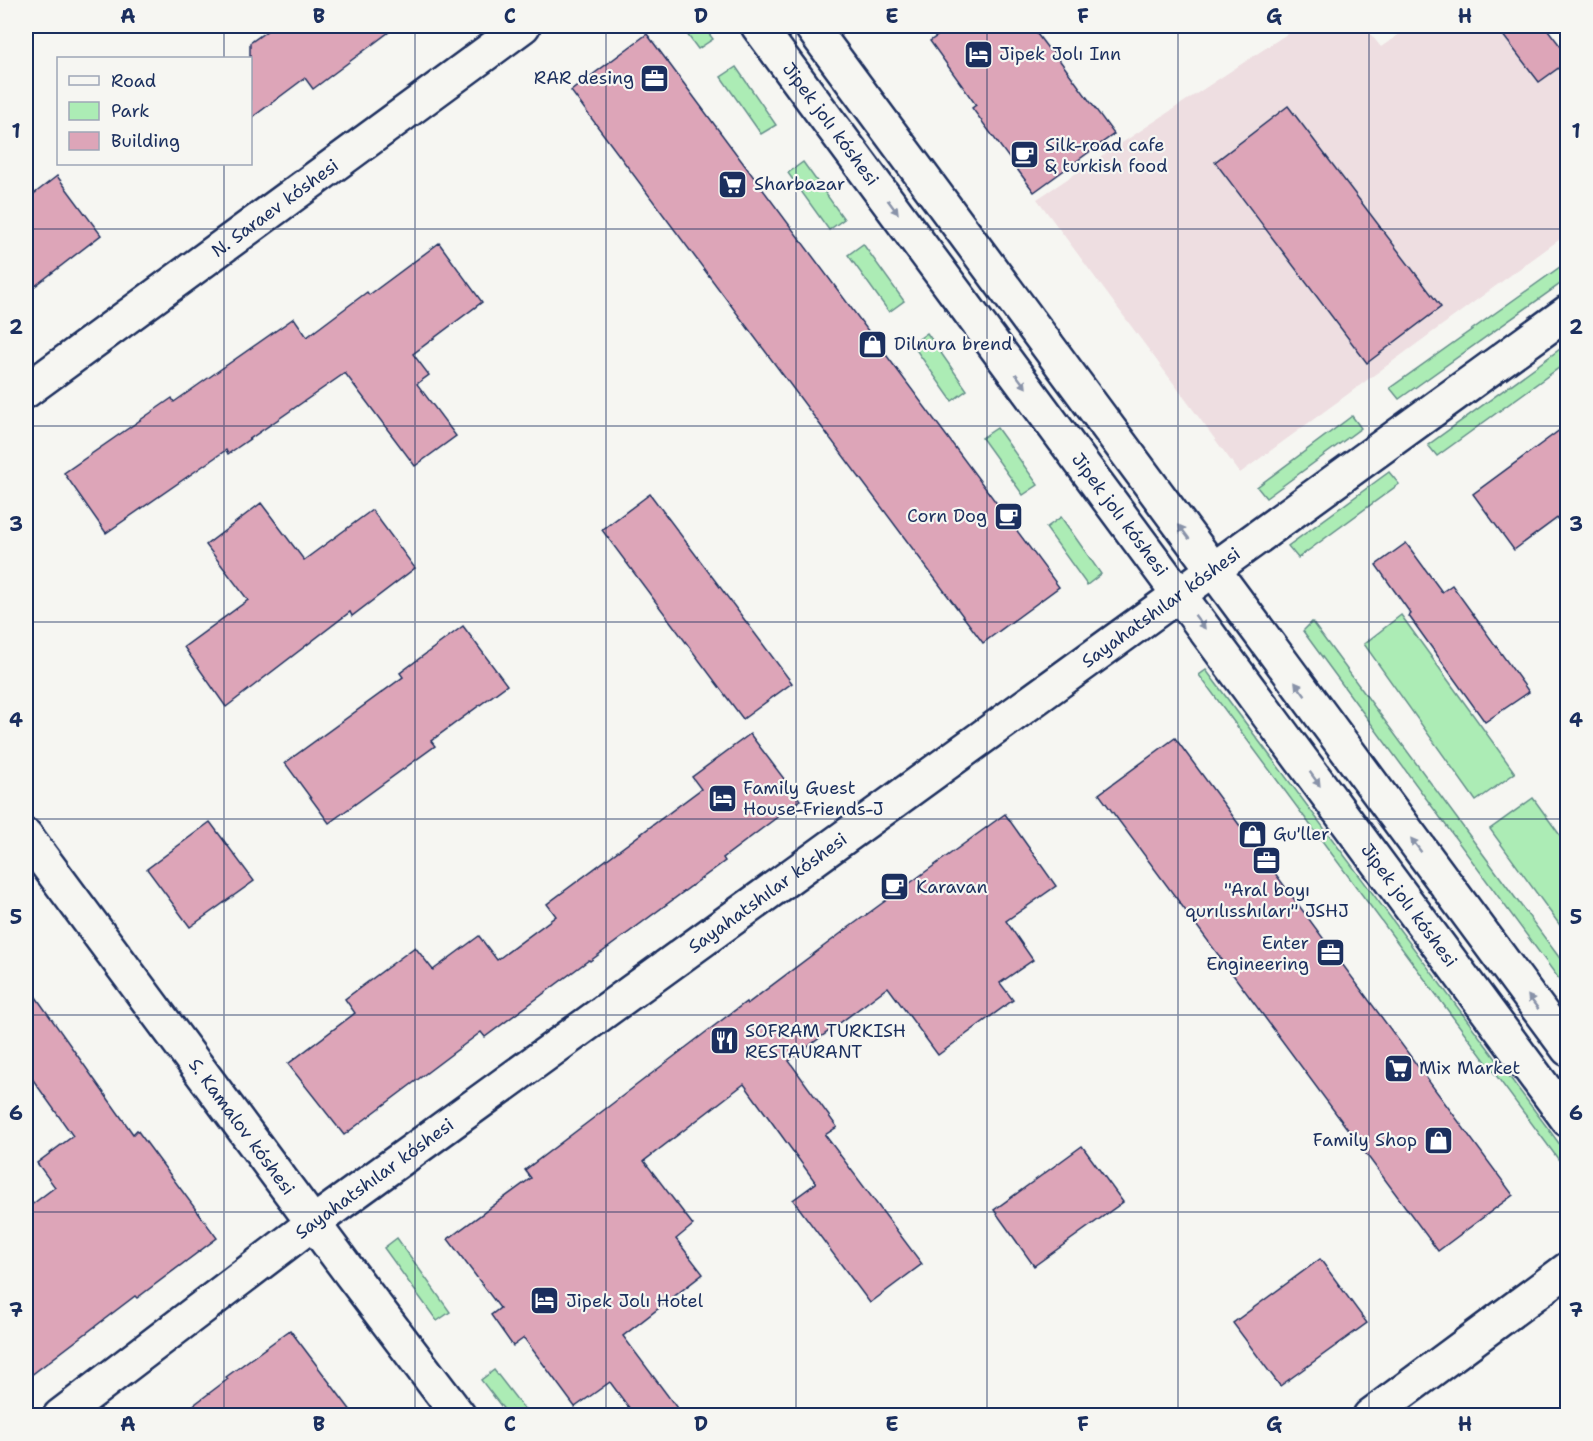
<svg xmlns="http://www.w3.org/2000/svg" width="1593" height="1441" font-family="'Shantell Sans',sans-serif">
  <style>
    .built { fill: #eedee1 }
    .green { fill: #acecb5; stroke: #648e8a; stroke-width: 1.5 }
    .building { fill: #dda5b8; stroke: #1b2f5e; stroke-width: 1.5 }
    .lines { fill: none; stroke-linecap: round; stroke-linejoin: round }
    .street-casing { stroke: #1b2f5e; stroke-width: 38 }
    .street { stroke: #f6f6f2; stroke-width: 33 }
    .oneway { fill: #8892a8 }
    .grid { fill: none; stroke: #1b2f5e; stroke-width: 1.5; stroke-opacity: 0.55 }
    .labels { text-anchor: middle; dominant-baseline: central; stroke-width: 4.5; stroke-linejoin: round; paint-order: stroke }
    .poi-label { font-size: 18px; fill: #1b2f5e; stroke: #f6f6f2; text-anchor: start }
    .street-label { font-size: 18px; fill: #1b2f5e; stroke: #f6f6f2 }
    .neatline { fill: none; stroke: #1b2f5e; stroke-width: 2 }
    .grid-label { font-size: 20px; text-anchor: middle; font-weight: bold; fill: #1b2f5e }
  </style>
  <rect width="100%" height="100%" fill="#f6f6f2"/>
  <filter id="ink" filterUnits="userSpaceOnUse"><feTurbulence type="fractalNoise" baseFrequency=".0167" numOctaves="2"/><feDisplacementMap in="SourceGraphic" scale="12" xChannelSelector="R" yChannelSelector="G"/><feConvolveMatrix kernelMatrix="1 2 1 2 8 2 1 2 1" color-interpolation-filters="sRGB"/></filter>
  <g filter="url(#ink)">
    <path class="built" d="M1299,26H1364L1381,47L1411,26H1545L1567,56V179L1561,184L1567,193V234L1240,473L1037,199Z"/>
    <g class="green">
      <path d="M681,26H703L713,39L698,49Z"/>
      <path d="M736,67L776,125L761,134L721,77Z"/>
      <path d="M803,162L844,219L829,230L788,173Z"/>
      <path d="M863,244L904,301L889,312L848,255Z"/>
      <path d="M1567,262V279L1399,399L1390,388Z"/>
      <path d="M927,333L967,390L952,401L912,344Z"/>
      <path d="M1567,344V362L1437,456L1428,445Z"/>
      <path d="M1352,416L1361,428L1266,498L1257,487Z"/>
      <path d="M997,428L1038,485L1023,495L982,438Z"/>
      <path d="M1389,472L1399,484L1298,558L1288,546Z"/>
      <path d="M1061,517L1101,574L1087,585L1046,528Z"/>
      <path d="M1401,615L1515,773L1476,801L1364,644Z"/>
      <path d="M1312,622L1567,968V990L1303,631Z"/>
      <path d="M1206,670L1567,1154V1171L1199,675Z"/>
      <path d="M1533,798L1567,845V935L1490,829Z"/>
      <path d="M397,1238L450,1312L437,1321L384,1248Z"/>
      <path d="M494,1370L529,1415H508L481,1380Z"/>
    </g>
    <g class="building">
      <path d="M274,26H397L313,89L305,78L250,119V43Z"/>
      <path d="M952,26H1031L1050,51L1052,50L1114,134L1034,192L972,108L976,105L930,41Z"/>
      <path d="M1496,26H1545L1568,56V61L1539,82Z"/>
      <path d="M647,34L1059,587L983,643L571,91Z"/>
      <path d="M1288,106L1441,307L1367,363L1215,162Z"/>
      <path d="M57,176L101,235L26,293V200Z"/>
      <path d="M439,243L482,302L413,354L429,375L417,384L456,436L415,466L345,373L228,454L226,450L106,533L64,473L172,398L174,402L294,318L307,337L367,292L369,295Z"/>
      <path d="M1568,424V510L1514,550L1473,494Z"/>
      <path d="M650,494L792,683L743,719L602,530Z"/>
      <path d="M261,503L304,560L372,510L415,568L352,616L350,612L226,707L184,647L248,600L206,545Z"/>
      <path d="M1406,543L1442,592L1452,585L1529,692L1485,722L1409,616L1411,614L1376,565Z"/>
      <path d="M463,626L507,685L431,741L435,746L329,823L285,763L403,677L400,673Z"/>
      <path d="M750,734L800,800L723,858L725,861L590,961L589,960L485,1037L481,1032L344,1135L288,1064L355,1013L345,999L415,947L433,970L479,936L497,960L556,916L547,904L701,789L692,777Z"/>
      <path d="M1175,738L1513,1195L1438,1251L1099,794Z"/>
      <path d="M1005,814L1056,886L1006,921L1033,960L1000,983L1013,1000L938,1055L888,987L789,1061L837,1127L825,1135L922,1264L870,1303L793,1200L816,1183L744,1084L644,1161L693,1225L676,1239L703,1274L623,1336L683,1416H635L610,1382L575,1407L524,1338L513,1346L491,1315L500,1308L448,1239L531,1178L525,1170L604,1110L706,1032L746,1002L747,1004L844,931Z"/>
      <path d="M210,822L254,881L190,927L147,869Z"/>
      <path d="M26,983L133,1134L137,1130L217,1238L137,1298L135,1296L26,1379V1209L55,1187L37,1163L73,1136L26,1070Z"/>
      <path d="M1082,1146L1123,1202L1034,1266L994,1210Z"/>
      <path d="M1320,1259L1367,1323L1280,1386L1233,1323Z"/>
      <path d="M290,1330L355,1416H179L228,1379L226,1377Z"/>
    </g>
    <g class="lines">
      <defs>
        <g id="street">
          <path id="s1" d="M758,26L1568,1120"/>
          <path d="M811,26L1568,1049"/>
          <path id="s2" d="M26,391L523,26"/>
          <path id="s3" d="M26,836L351,1274L459,1416"/>
          <path id="s4" d="M60,1416L313,1223L1568,312"/>
          <path d="M1370,1416L1568,1269"/>
        </g>
      </defs>
      <use href="#street" class="street-casing"/>
      <use href="#street" class="street"/>
    </g>
    <defs><path id="oneway-solid" d="M-6-.8H1V-3.2L6.5 0L1 3.2V.8H-6Z" transform="scale(1.5)"/></defs>
    <g class="oneway">
      <use href="#oneway-solid" transform="translate(893 207) rotate(53)"/>
      <use href="#oneway-solid" transform="translate(1021 381) rotate(53)"/>
      <use href="#oneway-solid" transform="translate(1184 532) rotate(-127)"/>
      <use href="#oneway-solid" transform="translate(1200 622) rotate(53)"/>
      <use href="#oneway-solid" transform="translate(1300 689) rotate(-127)"/>
      <use href="#oneway-solid" transform="translate(1315 779) rotate(54)"/>
      <use href="#oneway-solid" transform="translate(1416 845) rotate(-127)"/>
      <use href="#oneway-solid" transform="translate(1533 1002) rotate(-127)"/>
    </g>
  </g>
  <path class="grid" d="M224,26V58M415,26V1416M606,26V1416M796,26V1416M987,26V1416M1178,26V1416M1369,26V1416M224,164V1416M26,229H1568M26,426H1568M26,622H1568M26,819H1568M26,1015H1568M26,1212H1568"/>
  <defs>
    <symbol id="hotel-square" viewBox="-11 -11 22 22"><rect x="-9" y="-9" width="18" height="18" rx="4" fill="#1b2f5e" stroke="#f6f6f2"/><path d="M-6-4.5h1.5V1H6V5H4.5V3h-9V5H-6ZM-4 0a1.8 1.8 0 1 1 3.6 0ZM.5 0V-2.5h3Q6-2.5 6 0Z" fill="#fff"/></symbol>
    <symbol id="office-square" viewBox="-11 -11 22 22"><rect x="-9" y="-9" width="18" height="18" rx="4" fill="#1b2f5e" stroke="#f6f6f2"/><path d="M-6-3h4V-5.5h4V-3h4V5H-6ZM-1-4.5V-3h2v-1.5ZM-6 0V1H6V0Z" fill="#fff"/></symbol>
    <symbol id="cafe-square" viewBox="-11 -11 22 22"><rect x="-9" y="-9" width="18" height="18" rx="4" fill="#1b2f5e" stroke="#f6f6f2"/><path d="M-5.5-4.5H6V0H3Q3 3.5 0 3.5H-2.5Q-5.5 3.5-5.5 0ZM3-3.2v2h1.7v-2ZM-6 4.5H4V6H-6Z" fill="#fff"/></symbol>
    <symbol id="supermarket-square" viewBox="-11 -11 22 22"><rect x="-9" y="-9" width="18" height="18" rx="4" fill="#1b2f5e" stroke="#f6f6f2"/><path d="M-6-5.5h2.5l.6 2H6L4.5 2H-2.5L-4.4-4H-6ZM-1.5 3.2a1.3 1.3 0 1 0 .1 0ZM3 3.2a1.3 1.3 0 1 0 .1 0Z" fill="#fff"/></symbol>
    <symbol id="shop-square" viewBox="-11 -11 22 22"><rect x="-9" y="-9" width="18" height="18" rx="4" fill="#1b2f5e" stroke="#f6f6f2"/><path d="M-5-2.5h2.3a2.7 3.5 0 0 1 5.4 0H5L5.5 6h-11ZM-1.5-2.5h3a1.5 2.3 0 0 0-3 0Z" fill="#fff"/></symbol>
    <symbol id="restaurant-square" viewBox="-11 -11 22 22"><rect x="-9" y="-9" width="18" height="18" rx="4" fill="#1b2f5e" stroke="#f6f6f2"/><path d="M-5-6h1v4h1v-4h1v4h1v-4h1v5L-1.5 .5V6h-2V.5L-5-1ZM5-6V6H3V1.5H1.5Q1.5-4 5-6Z" fill="#fff"/></symbol>
  </defs>
  <g fill-rule="evenodd">
    <use href="#hotel-square" x="962" y="38" width="33" height="33"/>
    <use href="#office-square" x="638" y="62" width="33" height="33"/>
    <use href="#cafe-square" x="1008" y="138" width="33" height="33"/>
    <use href="#supermarket-square" x="716" y="168" width="33" height="33"/>
    <use href="#shop-square" x="856" y="328" width="33" height="33"/>
    <use href="#cafe-square" x="992" y="500" width="33" height="33"/>
    <use href="#hotel-square" x="706" y="782" width="33" height="33"/>
    <use href="#shop-square" x="1236" y="818" width="33" height="33"/>
    <use href="#office-square" x="1250" y="844" width="33" height="33"/>
    <use href="#cafe-square" x="878" y="870" width="33" height="33"/>
    <use href="#office-square" x="1314" y="936" width="33" height="33"/>
    <use href="#restaurant-square" x="708" y="1024" width="33" height="33"/>
    <use href="#supermarket-square" x="1382" y="1052" width="33" height="33"/>
    <use href="#shop-square" x="1422" y="1124" width="33" height="33"/>
    <use href="#hotel-square" x="528" y="1284" width="33" height="33"/>
  </g>
  <g class="labels">
    <g class="poi-label">
      <text x="999" y="54">Jipek Jolı Inn</text>
      <text x="634" y="78" text-anchor="end">RAR desing</text>
      <text x="1045" y="145">Silk-road cafe<tspan x="1045" dy="21">&amp; turkish food</tspan></text>
      <text x="754" y="184">Sharbazar</text>
      <text x="894" y="344">Dilnura brend</text>
      <text x="987" y="516" text-anchor="end">Corn Dog</text>
      <text x="743" y="788">Family Guest<tspan x="743" dy="21">House-Friends-J</tspan></text>
      <text x="1273" y="834">Gu'ller</text>
      <text x="916" y="887">Karavan</text>
      <text x="1267" y="890" text-anchor="middle">"Aral boyı<tspan x="1267" dy="21">qurılısshıları" JSHJ</tspan></text>
      <text x="1309" y="943" text-anchor="end">Enter<tspan x="1309" dy="21">Engineering</tspan></text>
      <text x="745" y="1031">SOFRAM TURKISH<tspan x="745" dy="21">RESTAURANT</tspan></text>
      <text x="1419" y="1068">Mix Market</text>
      <text x="1417" y="1140" text-anchor="end">Family Shop</text>
      <text x="566" y="1301">Jipek Jolı Hotel</text>
    </g>
    <g class="street-label">
      <text stroke="none"><textPath href="#s1" startOffset="122">Jipek jolı kóshesi</textPath></text>
      <text stroke="none"><textPath href="#s2" startOffset="309">N. Saraev kóshesi</textPath></text>
      <text stroke="none"><textPath href="#s1" startOffset="608">Jipek jolı kóshesi</textPath></text>
      <text stroke="none"><textPath href="#s4" startOffset="1366">Sayahatshılar kóshesi</textPath></text>
      <text stroke="none"><textPath href="#s4" startOffset="880">Sayahatshılar kóshesi</textPath></text>
      <text stroke="none"><textPath href="#s1" startOffset="1094">Jipek jolı kóshesi</textPath></text>
      <text stroke="none"><textPath href="#s3" startOffset="362">S. Kamalov kóshesi</textPath></text>
      <text stroke="none"><textPath href="#s4" startOffset="394">Sayahatshılar kóshesi</textPath></text>
    </g>
  </g>
  <rect width="1593" height="1441" fill="none" stroke="#f6f6f2" stroke-width="66"/>
  <rect x="57" y="57" width="195" height="108" fill="#f6f6f2" stroke="#9ea6b7" stroke-width="1.5"/>
  <rect x="69" y="76" width="30" height="9" fill="#f6f6f2" stroke="#9ea6b7" stroke-width="1.5"/>
  <text x="111" y="87" font-size="18" fill="#1b2f5e">Road</text>
  <rect x="69" y="102" width="30" height="18" fill="#acecb5" stroke="#9ea6b7" stroke-width="1.5"/>
  <text x="111" y="117" font-size="18" fill="#1b2f5e">Park</text>
  <rect x="69" y="132" width="30" height="18" fill="#dda5b8" stroke="#9ea6b7" stroke-width="1.5"/>
  <text x="111" y="147" font-size="18" fill="#1b2f5e">Building</text>
  <rect x="33" y="33" width="1527" height="1375" class="neatline"/>
  <g class="grid-label">
    <text x="128" y="23">A</text>
    <text x="319" y="23">B</text>
    <text x="510" y="23">C</text>
    <text x="701" y="23">D</text>
    <text x="892" y="23">E</text>
    <text x="1083" y="23">F</text>
    <text x="1274" y="23">G</text>
    <text x="1465" y="23">H</text>
    <text x="16" y="138">1</text>
    <text x="1576" y="138">1</text>
    <text x="16" y="334">2</text>
    <text x="1576" y="334">2</text>
    <text x="16" y="531">3</text>
    <text x="1576" y="531">3</text>
    <text x="16" y="727">4</text>
    <text x="1576" y="727">4</text>
    <text x="16" y="924">5</text>
    <text x="1576" y="924">5</text>
    <text x="16" y="1120">6</text>
    <text x="1576" y="1120">6</text>
    <text x="16" y="1317">7</text>
    <text x="1576" y="1317">7</text>
    <text x="128" y="1431">A</text>
    <text x="319" y="1431">B</text>
    <text x="510" y="1431">C</text>
    <text x="701" y="1431">D</text>
    <text x="892" y="1431">E</text>
    <text x="1083" y="1431">F</text>
    <text x="1274" y="1431">G</text>
    <text x="1465" y="1431">H</text>
  </g>
</svg>
